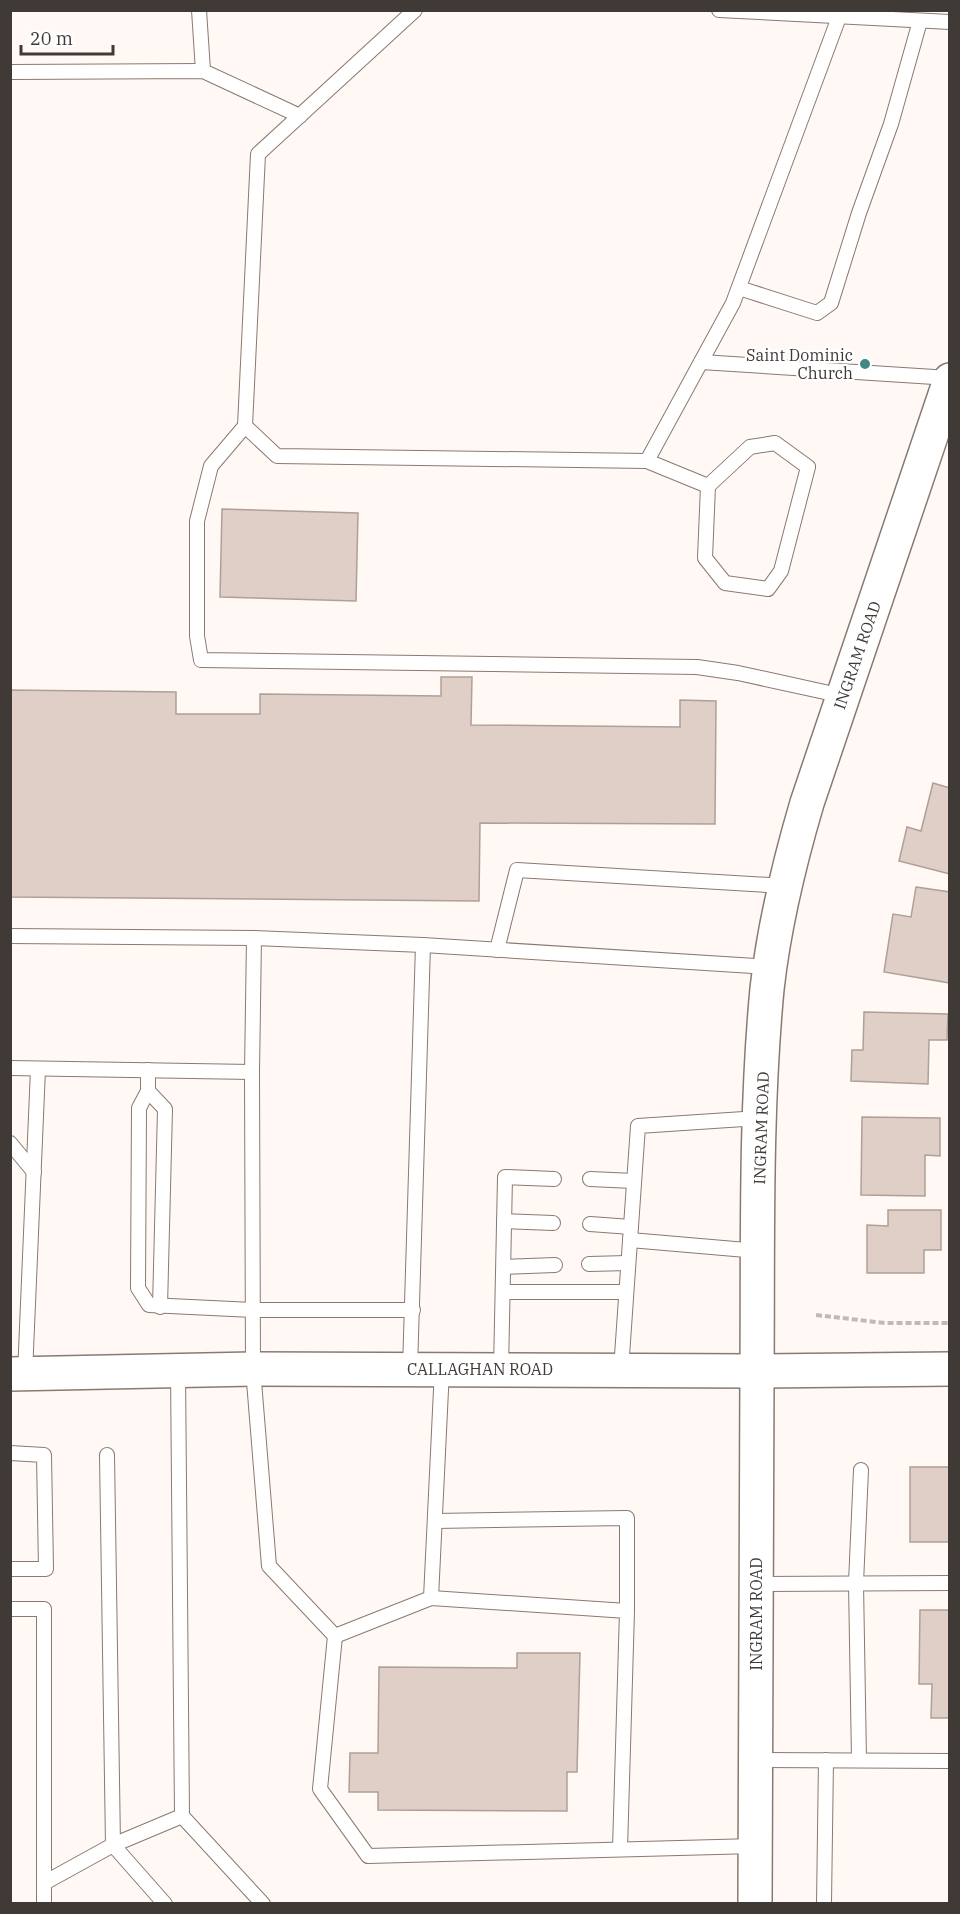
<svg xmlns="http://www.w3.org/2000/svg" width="960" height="1914" font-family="'IBM Plex Serif',serif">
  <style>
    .building { fill: #dfcfc6; stroke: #afa097; stroke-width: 1.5 }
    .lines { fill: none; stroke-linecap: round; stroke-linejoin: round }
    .service-casing { stroke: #887a71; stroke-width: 16 }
    .tertiary-casing { stroke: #887a71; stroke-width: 36 }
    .secondary-casing { stroke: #887a71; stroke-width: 36 }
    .path { stroke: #c0b9b6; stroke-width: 4; stroke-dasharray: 6 3; stroke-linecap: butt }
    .service { stroke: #fff; stroke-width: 14 }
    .tertiary { stroke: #fff; stroke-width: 33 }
    .secondary { stroke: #fff; stroke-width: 33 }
    .poi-dot { fill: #418883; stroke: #fff; stroke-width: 2 }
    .labels { text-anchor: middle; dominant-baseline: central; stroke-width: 4.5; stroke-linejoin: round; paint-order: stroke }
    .poi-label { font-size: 16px; fill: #403a36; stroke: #fff; text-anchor: end }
    .street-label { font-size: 16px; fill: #403a36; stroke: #fff }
  </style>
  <rect width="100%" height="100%" fill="#fff8f5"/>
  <g class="building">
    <path d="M222,509L358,513L356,601L220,597Z"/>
    <path d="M441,677H472L471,725L680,727V700L716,701L715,824L480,823L479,901L10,897V690L176,692V714H260V694L441,696Z"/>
    <path d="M933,783L950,788V874L899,861L907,827L921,831Z"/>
    <path d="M916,887L950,892V983L884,972L893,914L911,917Z"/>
    <path d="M864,1012L948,1014L947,1040H929L928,1084L851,1081L852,1050H863Z"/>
    <path d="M862,1117L940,1118V1156L925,1155V1196L861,1195Z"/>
    <path d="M888,1210H941V1250H924V1273H867V1225L888,1226Z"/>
    <rect x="910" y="1467" width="40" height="75"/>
    <path d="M920,1610H950V1718H931L932,1684H919Z"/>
    <path d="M517,1653H580L577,1772H567V1811L378,1810V1792H349L350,1753H378L379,1667L517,1668Z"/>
  </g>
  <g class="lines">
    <defs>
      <g id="service">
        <path d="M199,10L203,71"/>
        <path d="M415,10L258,154L245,426L277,456L647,461L733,303L839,17"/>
        <path d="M719,10L950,22"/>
        <path d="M10,72L203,71L300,116"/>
        <path d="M739,288L817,313L831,303L859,213L891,124L920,21"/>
        <path d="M701,362L950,378"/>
        <path d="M245,426L211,466L197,521V636L201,660L697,667L738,673L843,696"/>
        <path d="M647,461L708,486L705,558L725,583L768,589L781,571L808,467L775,443L750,447L708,486"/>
        <path d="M10,936L254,938L252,1072L253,1369L269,1566L335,1636L320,1789L368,1856L755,1846"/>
        <path d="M254,938L423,945L770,967"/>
        <path d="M497,950L517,870L785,886"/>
        <path d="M10,1068L252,1072"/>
        <path d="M148,1070V1091L139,1108L138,1288L149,1305L253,1310H413"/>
        <path d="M148,1091L165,1109L160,1307"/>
        <path d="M10,1143L34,1172"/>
        <path d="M590,1179L634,1181"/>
        <path d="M504,1221L553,1223"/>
        <path d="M590,1224L631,1227"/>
        <path d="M630,1240L758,1251"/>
        <path d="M589,1264L628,1263"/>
        <path d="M504,1267L555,1265"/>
        <path d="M503,1292H626"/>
        <path d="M410,1369L423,945"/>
        <path d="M501,1369L505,1177L554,1179"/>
        <path d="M621,1370L638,1126L759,1118"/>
        <path d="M25,1374L38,1069"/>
        <path d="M10,1453L44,1455L46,1569H10"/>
        <path d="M107,1455L113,1845L182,1816L178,1372"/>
        <path d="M435,1521L627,1518V1611"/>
        <path d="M756,1584L950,1583"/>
        <path d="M431,1598L442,1369"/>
        <path d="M10,1609H44V1904"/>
        <path d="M335,1636L431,1598L627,1611L620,1849"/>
        <path d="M756,1760L950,1761"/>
        <path d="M859,1760L856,1583L861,1470"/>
        <path d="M182,1816L263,1904"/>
        <path d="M44,1883L113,1845L165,1904"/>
        <path d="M824,1904L826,1760"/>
      </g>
      <path id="tertiary" d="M757,1371C758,1244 755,1116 767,989C774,926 789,864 807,803L950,380"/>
      <g id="secondary">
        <path d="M10,1374L253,1369L757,1371L950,1369"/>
        <path d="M755,1904L757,1371"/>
      </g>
    </defs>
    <use href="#service" class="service-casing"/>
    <use href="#tertiary" class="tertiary-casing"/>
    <use href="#secondary" class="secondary-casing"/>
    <path class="path" d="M816,1315L885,1323H950"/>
    <use href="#service" class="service"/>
    <use href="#tertiary" class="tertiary"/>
    <use href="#secondary" class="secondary"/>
  </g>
  <circle class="poi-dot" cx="865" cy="364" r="6"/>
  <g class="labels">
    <g class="poi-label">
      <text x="853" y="355">Saint Dominic<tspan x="853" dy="18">Church</tspan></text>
    </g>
    <g class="street-label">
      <text transform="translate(857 655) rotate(-71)">INGRAM ROAD</text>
      <text transform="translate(761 1128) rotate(-88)">INGRAM ROAD</text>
      <text x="480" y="1369">CALLAGHAN ROAD</text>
      <text transform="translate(756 1614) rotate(-90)">INGRAM ROAD</text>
    </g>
  </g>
  <rect width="960" height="1914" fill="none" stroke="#403a36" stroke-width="24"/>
  <path d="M21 45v9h92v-9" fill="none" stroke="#403a36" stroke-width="3"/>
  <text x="30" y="45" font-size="18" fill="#403a36" stroke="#ffffff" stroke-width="4.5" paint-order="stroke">20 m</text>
</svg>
